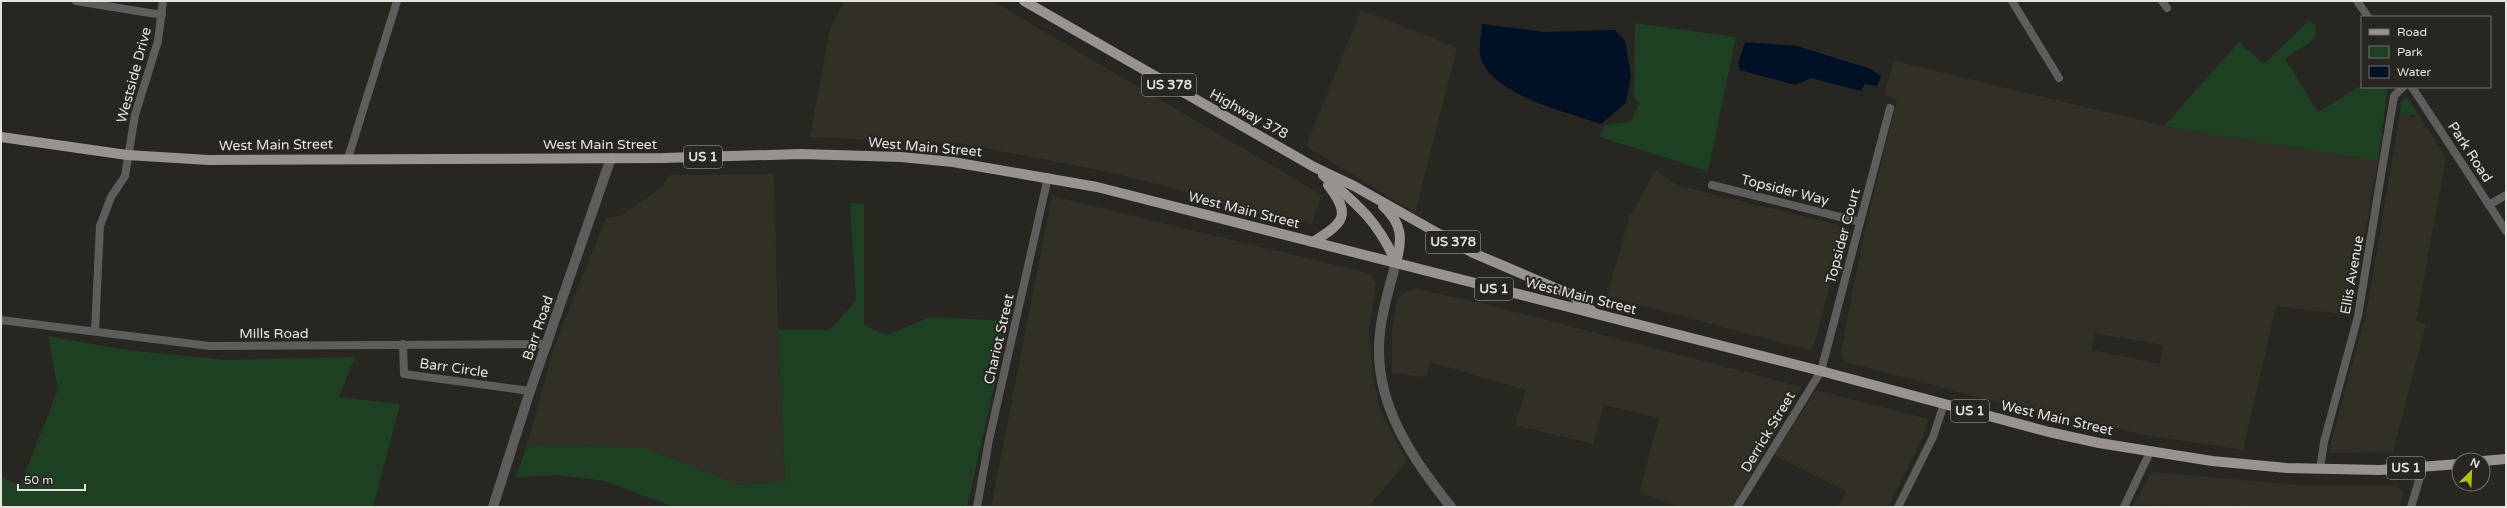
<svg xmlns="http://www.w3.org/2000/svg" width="2507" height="508" font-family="'Varela Round',sans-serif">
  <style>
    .built { fill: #323026; fill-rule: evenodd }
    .green { fill: #1d3f22 }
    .water { fill: #001125 }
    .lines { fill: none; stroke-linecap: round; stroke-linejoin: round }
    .minor { stroke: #5f5c5c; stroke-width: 8 }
    .tertiary { stroke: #5f5c5c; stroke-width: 10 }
    .primary { stroke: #989291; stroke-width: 10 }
    .labels { text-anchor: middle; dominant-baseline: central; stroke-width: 4; stroke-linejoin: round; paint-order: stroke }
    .shield { fill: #272621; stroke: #abaaa6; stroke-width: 1 }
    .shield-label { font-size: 13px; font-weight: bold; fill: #e3e2df }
    .street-label { font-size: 14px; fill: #e3e2df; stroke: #272621 }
  </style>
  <rect width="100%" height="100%" fill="#272621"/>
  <g class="built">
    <path d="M844,1H992L1322,195L1311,224L1118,174L959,143L810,137L829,33Z"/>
    <path d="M1361,10L1457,48L1415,213L1306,146Z"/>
    <path d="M1894,61L2164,126L2378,161L2350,315L2276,306L2243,450L2146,435L2074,419L2040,414L1844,361L1841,351L1865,230L1897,99L1884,95ZM2095,333L2163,345L2160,364L2091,350Z"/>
    <path d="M2400,114L2415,118L2418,114L2446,158L2416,321L2426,324L2393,452L2328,453L2366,314Z"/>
    <path d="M1656,170L1676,185L1838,225L1842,231L1843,237L1813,349L1809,350L1607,296L1629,218Z"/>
    <path d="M774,174L778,330L785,481L740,485L642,447L527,445L555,344L606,218L620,216L662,187L670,175Z"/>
    <path d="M1052,196L1371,274L1376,284L1369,330L1373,376L1381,413L1407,461L1368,507H991Z"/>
    <path d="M1417,289L1485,304L1802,387L1732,507H1680L1639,493L1659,418L1604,405L1593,444L1515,425L1526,390L1431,362L1426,377L1392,373V331L1397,299L1406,291Z"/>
    <path d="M1816,390L1928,419L1922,439L1888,507H1838L1846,491L1774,455Z"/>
    <path d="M2152,472L2306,486H2396L2401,489L2403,494L2400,507L2133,505Z"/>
  </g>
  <g class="green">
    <path d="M2309,20L2316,26L2314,40L2285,58L2318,112L2362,85V87H2388L2378,161L2164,126L2239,42L2264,64Z"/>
    <path d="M1635,23L1736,37L1708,171L1600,137L1605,125L1630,122L1639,104L1634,97Z"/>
    <path d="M2407,97L2418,114L2416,116L2413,113L2410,116L2400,114L2401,101Z"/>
    <path d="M850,203L864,204V325L887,335L930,317L1009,321L967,507H674L605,481L555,475L516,477L527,445L643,447L740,485L785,481L778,330H830L856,300Z"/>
    <path d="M48,336L127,350L226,360L355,357L339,397L400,404L373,507H1V476L20,486L58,389Z"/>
  </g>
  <g class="water">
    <path d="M1482,24L1545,32L1615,30L1625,41L1631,76L1626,103L1601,124C1567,112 1501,97 1483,64C1477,53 1481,36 1482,24Z"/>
    <path d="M1745,42L1797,46L1871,69L1881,76L1877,86L1865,84L1861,91L1811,78L1795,85L1740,70L1738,63Z"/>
  </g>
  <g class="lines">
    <g class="minor">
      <path d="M76,1L162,15"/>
      <path d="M2012,1L2059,78"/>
      <path d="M2162,1L2167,8"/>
      <path d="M2357,1L2368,17"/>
      <path d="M2412,87L2506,231"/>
      <path d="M348,158L397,1"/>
      <path d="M1712,185L1860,222"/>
      <path d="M2489,205L2506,195"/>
      <path d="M1,320L210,346L548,344"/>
      <path d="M95,331L100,226L111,197L125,176L135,115L158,41L163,1"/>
      <path d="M403,344L404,374L530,391"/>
      <path d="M2320,469L2324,442L2358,316L2394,96L2403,87"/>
      <path d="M977,507L989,440L1048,177"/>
      <path d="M1737,507L1821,371L1890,108"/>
      <path d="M1898,507L1933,437L1944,404"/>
      <path d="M2124,507L2150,452"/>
      <path d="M2411,507L2423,467"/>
    </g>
    <g class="tertiary">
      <path d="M1396,262C1389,289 1380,317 1379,346C1377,408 1414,461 1451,507"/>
      <path d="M493,507L530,391L611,158"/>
    </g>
    <g class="primary">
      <path d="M1024,1L1314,167L1354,186L1473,253L1572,295L1592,311"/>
      <path d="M1,137L127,155L209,160L663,158L801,154L901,157L953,162L1097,187L1821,371L2049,432L2099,443L2212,461L2287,468L2380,470L2459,464"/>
      <path d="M1323,175C1358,205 1376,219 1396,262"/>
      <path d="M1383,206C1402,223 1403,239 1396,262"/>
      <path d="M1313,242C1344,222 1352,216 1328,185"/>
      <path d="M2483,461L2506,459"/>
    </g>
  </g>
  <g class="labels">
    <g class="shield">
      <rect x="1142" y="74" width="54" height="22" rx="3"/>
      <rect x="684" y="146" width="38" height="22" rx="3"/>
      <rect x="1426" y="231" width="54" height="22" rx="3"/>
      <rect x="1475" y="278" width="38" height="22" rx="3"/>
      <rect x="1951" y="400" width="38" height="22" rx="3"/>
      <rect x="2387" y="457" width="38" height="22" rx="3"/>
    </g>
    <g class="shield-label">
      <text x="1169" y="85">US 378</text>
      <text x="703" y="157">US 1</text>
      <text x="1453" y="242">US 378</text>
      <text x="1494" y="289">US 1</text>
      <text x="1970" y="411">US 1</text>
      <text x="2406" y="468">US 1</text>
    </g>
    <g class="street-label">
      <text transform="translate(134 75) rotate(-75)">Westside Drive</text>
      <text transform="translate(1249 114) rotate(29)">Highway 378</text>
      <text x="600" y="144">West Main Street</text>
      <text transform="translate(276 145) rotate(-1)">West Main Street</text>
      <text transform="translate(925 147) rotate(5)">West Main Street</text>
      <text transform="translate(2470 152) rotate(57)">Park Road</text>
      <text transform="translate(1785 190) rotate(14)">Topsider Way</text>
      <text transform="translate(1244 210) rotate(14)">West Main Street</text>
      <text transform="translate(1843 236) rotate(-75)">Topsider Court</text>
      <text transform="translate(2352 275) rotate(-80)">Ellis Avenue</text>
      <text transform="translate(1581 296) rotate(14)">West Main Street</text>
      <text transform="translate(538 328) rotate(-71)">Barr Road</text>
      <text x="274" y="333">Mills Road</text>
      <text transform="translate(999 339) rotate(-77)">Chariot Street</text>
      <text transform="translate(454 368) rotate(8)">Barr Circle</text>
      <text transform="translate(2057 418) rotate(13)">West Main Street</text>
      <text transform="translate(1768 432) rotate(-59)">Derrick Street</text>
    </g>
  </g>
  <rect width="2507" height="508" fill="none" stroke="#e3e2df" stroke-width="4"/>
  <rect x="2361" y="16" width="130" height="72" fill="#272621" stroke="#72716d"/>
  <rect x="2369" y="29" width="20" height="6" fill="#989291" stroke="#72716d"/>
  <text x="2397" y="36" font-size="12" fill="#e3e2df">Road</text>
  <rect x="2369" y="46" width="20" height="12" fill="#1d3f22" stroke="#72716d"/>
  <text x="2397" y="56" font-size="12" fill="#e3e2df">Park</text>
  <rect x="2369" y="66" width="20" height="12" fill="#001125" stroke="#72716d"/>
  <text x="2397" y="76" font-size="12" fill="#e3e2df">Water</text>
  <g transform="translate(2471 472) rotate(24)"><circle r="19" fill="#272621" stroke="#72716d"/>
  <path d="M0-3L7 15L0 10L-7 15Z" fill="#b0c501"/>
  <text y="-6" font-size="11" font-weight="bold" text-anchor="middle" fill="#e3e2df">N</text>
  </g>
  <path d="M18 484v6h67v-6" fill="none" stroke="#e3e2df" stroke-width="2"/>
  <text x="24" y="484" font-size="12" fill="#e3e2df" stroke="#272621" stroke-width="3" paint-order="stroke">50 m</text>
</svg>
